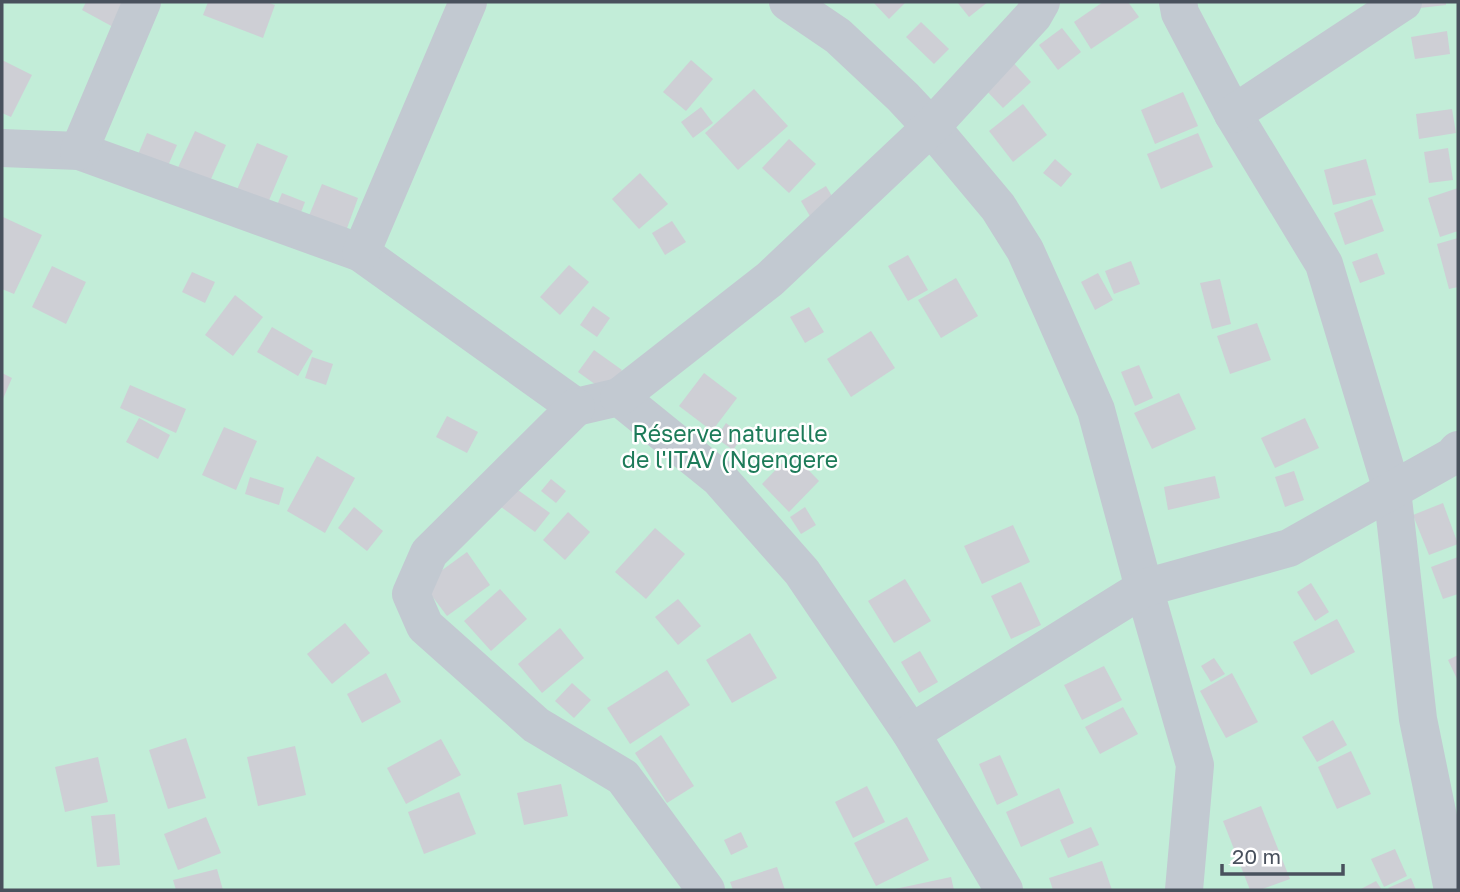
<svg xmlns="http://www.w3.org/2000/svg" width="1460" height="892" font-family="'Golos Text',sans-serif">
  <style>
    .green { fill: #c2edd8 }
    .building { fill: #cecfd5 }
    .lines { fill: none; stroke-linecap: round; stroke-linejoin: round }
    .street { stroke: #c2c9d1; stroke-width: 38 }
    .labels { text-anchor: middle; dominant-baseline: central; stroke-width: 5; stroke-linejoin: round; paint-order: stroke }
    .park-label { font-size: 23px; fill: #1d7b59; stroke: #fff }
  </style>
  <rect width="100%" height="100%" fill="#f3f1f1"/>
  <rect class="green" x="2" y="2" width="1456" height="888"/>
  <g class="building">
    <path d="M86,2H129L115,28L82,10Z"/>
    <path d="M208,2H267L275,5L263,38L203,15Z"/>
    <path d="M873,2H906L889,19Z"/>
    <path d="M957,2H988L969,17Z"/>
    <path d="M1103,2H1128L1139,17L1091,49L1074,22Z"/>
    <path d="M1393,2H1446V5L1394,11Z"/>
    <path d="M921,22L949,49L934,64L906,37Z"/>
    <path d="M1062,28L1081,52L1058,70L1039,45Z"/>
    <path d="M1447,31L1450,54L1415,59L1411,37Z"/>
    <path d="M1010,59L1031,82L1003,108L981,85Z"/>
    <path d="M2,60L32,75L11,117L2,113Z"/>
    <path d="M691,60L713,79L686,111L663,92Z"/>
    <path d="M754,89L788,126L738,170L705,133Z"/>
    <path d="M1183,92L1198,126L1155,144L1141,110Z"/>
    <path d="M1023,104L1047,135L1013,162L989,131Z"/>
    <path d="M701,107L713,123L693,138L681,122Z"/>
    <path d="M1452,109L1456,133L1419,139L1416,114Z"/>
    <path d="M195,131L226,145L207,188L175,174Z"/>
    <path d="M147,133L177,145L167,168L137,157Z"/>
    <path d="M1198,133L1213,167L1161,189L1147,154Z"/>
    <path d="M789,139L816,164L789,193L762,168Z"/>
    <path d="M257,143L288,156L267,205L236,192Z"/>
    <path d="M1448,148L1453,180L1429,183L1424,152Z"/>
    <path d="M1055,159L1072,174L1061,187L1043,173Z"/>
    <path d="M1366,159L1376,195L1333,205L1324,170Z"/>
    <path d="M640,173L668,204L639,229L612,199Z"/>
    <path d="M322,184L358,198L342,242L304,228Z"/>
    <path d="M826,186L839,208L814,223L801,201Z"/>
    <path d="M1458,188V231L1440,237L1428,198Z"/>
    <path d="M282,193L305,202L298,220L275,210Z"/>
    <path d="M1372,199L1384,231L1345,245L1334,213Z"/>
    <path d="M3,217L42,235L14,294L2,289V220Z"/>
    <path d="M672,221L686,242L665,255L652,233Z"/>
    <path d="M1458,238V287L1449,289L1437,244Z"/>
    <path d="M1377,253L1385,274L1360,283L1352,262Z"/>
    <path d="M908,255L928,290L908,301L888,266Z"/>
    <path d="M1131,261L1140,284L1114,294L1105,271Z"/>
    <path d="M569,265L589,282L560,315L540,297Z"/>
    <path d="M52,266L86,282L66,324L32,307Z"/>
    <path d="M192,272L215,282L205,303L182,292Z"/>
    <path d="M1098,273L1113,300L1095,310L1081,282Z"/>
    <path d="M956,278L978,316L941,338L918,300Z"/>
    <path d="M1220,279L1231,324L1212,329L1200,283Z"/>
    <path d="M235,295L263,317L233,356L205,335Z"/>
    <path d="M593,306L610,318L597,337L580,325Z"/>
    <path d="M809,307L824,332L805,343L790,317Z"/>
    <path d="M1257,323L1271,360L1230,374L1217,336Z"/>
    <path d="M272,327L313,351L298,376L257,352Z"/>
    <path d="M871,331L895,368L851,397L827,359Z"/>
    <path d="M594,350L622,370L606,392L578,372Z"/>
    <path d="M312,357L333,364L326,385L305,378Z"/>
    <path d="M1139,365L1153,398L1135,406L1121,372Z"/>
    <path d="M2,373L12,378L2,401Z"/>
    <path d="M704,373L737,398L712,431L679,406Z"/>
    <path d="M130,385L186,409L176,433L120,408Z"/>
    <path d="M1179,393L1196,429L1152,449L1134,413Z"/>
    <path d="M447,416L478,432L467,453L436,437Z"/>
    <path d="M139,418L170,435L158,459L126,442Z"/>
    <path d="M1305,418L1319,448L1275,468L1261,438Z"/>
    <path d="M726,423L743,436L733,450L716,438Z"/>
    <path d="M224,427L257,441L236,490L202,475Z"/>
    <path d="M792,453L819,481L789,512L762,484Z"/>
    <path d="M317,456L355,478L325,533L287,511Z"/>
    <path d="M1294,471L1304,500L1285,507L1275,477Z"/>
    <path d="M1215,476L1220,498L1168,510L1164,487Z"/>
    <path d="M250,477L284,488L279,505L245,494Z"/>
    <path d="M551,479L566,491L556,503L541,491Z"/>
    <path d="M511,485L550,513L535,532L497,504Z"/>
    <path d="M1443,503L1458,544L1429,555L1413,515Z"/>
    <path d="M354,507L383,531L367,551L338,528Z"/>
    <path d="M805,507L816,525L801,534L790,517Z"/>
    <path d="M568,512L590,532L565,560L543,540Z"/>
    <path d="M1013,525L1030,562L982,584L964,546Z"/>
    <path d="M655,528L685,554L646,599L615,572Z"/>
    <path d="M467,552L490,585L447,616L423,584Z"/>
    <path d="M1458,557V594L1443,599L1431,567Z"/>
    <path d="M905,579L931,621L894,643L868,601Z"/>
    <path d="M1021,582L1041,625L1011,639L991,596Z"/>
    <path d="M1311,583L1329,612L1315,621L1297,592Z"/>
    <path d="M500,589L527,619L491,651L464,621Z"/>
    <path d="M678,599L701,626L678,645L655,617Z"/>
    <path d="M1337,619L1355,652L1311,675L1293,642Z"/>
    <path d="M345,623L370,653L332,684L307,654Z"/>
    <path d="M560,628L584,658L542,693L518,664Z"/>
    <path d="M750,633L777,678L732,703L706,660Z"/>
    <path d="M920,651L938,682L919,693L901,662Z"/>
    <path d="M1458,655V681L1448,660Z"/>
    <path d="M1214,658L1225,674L1211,682L1201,666Z"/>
    <path d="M1104,666L1122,700L1082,720L1064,685Z"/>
    <path d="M667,670L690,705L630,744L607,708Z"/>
    <path d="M386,673L401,702L362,723L347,694Z"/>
    <path d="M1232,673L1258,722L1226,738L1200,691Z"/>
    <path d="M572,683L591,700L574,718L555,701Z"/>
    <path d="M1123,707L1138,734L1100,754L1085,727Z"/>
    <path d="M1333,720L1347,745L1317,762L1302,737Z"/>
    <path d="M661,735L694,786L667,803L635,753Z"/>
    <path d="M186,738L206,798L168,809L149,750Z"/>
    <path d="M441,739L461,775L406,804L387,768Z"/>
    <path d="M295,746L306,795L258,806L247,757Z"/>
    <path d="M1351,751L1371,794L1337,809L1318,767Z"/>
    <path d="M1000,755L1018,795L997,805L979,764Z"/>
    <path d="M98,757L108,802L65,812L55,767Z"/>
    <path d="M561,784L568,816L524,825L517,793Z"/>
    <path d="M867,786L885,822L853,838L835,802Z"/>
    <path d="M1059,788L1074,823L1021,847L1006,812Z"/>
    <path d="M459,792L476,834L424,854L408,812Z"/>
    <path d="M1261,806L1290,879L1260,890H1250L1223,821Z"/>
    <path d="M115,814L120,865L97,867L91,816Z"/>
    <path d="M206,817L221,853L178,870L164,834Z"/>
    <path d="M907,817L929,860L876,886L854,843Z"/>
    <path d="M1091,827L1099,845L1068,858L1060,840Z"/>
    <path d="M741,832L748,847L731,855L724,840Z"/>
    <path d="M1395,849L1407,876L1384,887L1371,859Z"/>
    <path d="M1102,861L1112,890H1053L1049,878Z"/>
    <path d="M777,867L785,890H733L730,882Z"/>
    <path d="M217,869L223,890H176L173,880Z"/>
    <path d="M951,877L954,890H895V889Z"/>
    <path d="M1411,878L1416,890H1390L1388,888Z"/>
    <path d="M1376,881L1382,890H1359Z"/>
  </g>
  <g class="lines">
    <g class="street">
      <path d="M788,2L838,36L903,97L931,127L998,207L1025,250L1052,310L1096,410L1144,588L1195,765L1184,890"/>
      <path d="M1178,2L1180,13L1233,114L1324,264L1392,490L1418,719L1453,890"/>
      <path d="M1233,114L1403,2"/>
      <path d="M2,148L79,151L361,253L576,407L619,397L719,478L802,572L911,733L1004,890"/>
      <path d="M79,151L142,2"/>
      <path d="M361,253L468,2"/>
      <path d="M619,397L770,279L931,127L1033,16L1041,2"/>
      <path d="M576,407L429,553L411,594L425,626L536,725L623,777L706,890"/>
      <path d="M911,733L1144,588L1289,548L1453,456L1458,450"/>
    </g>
  </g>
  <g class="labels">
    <g class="park-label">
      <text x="730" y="433">Réserve naturelle<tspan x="730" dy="26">de l'ITAV (Ngengere</tspan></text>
    </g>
  </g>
  <rect width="1460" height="892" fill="none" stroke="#49515d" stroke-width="7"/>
  <path d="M1222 864v10h121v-10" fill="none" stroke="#49515d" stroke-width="3.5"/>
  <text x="1232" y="864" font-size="21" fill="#49515d" stroke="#ffffff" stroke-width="5" paint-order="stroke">20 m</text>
</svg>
